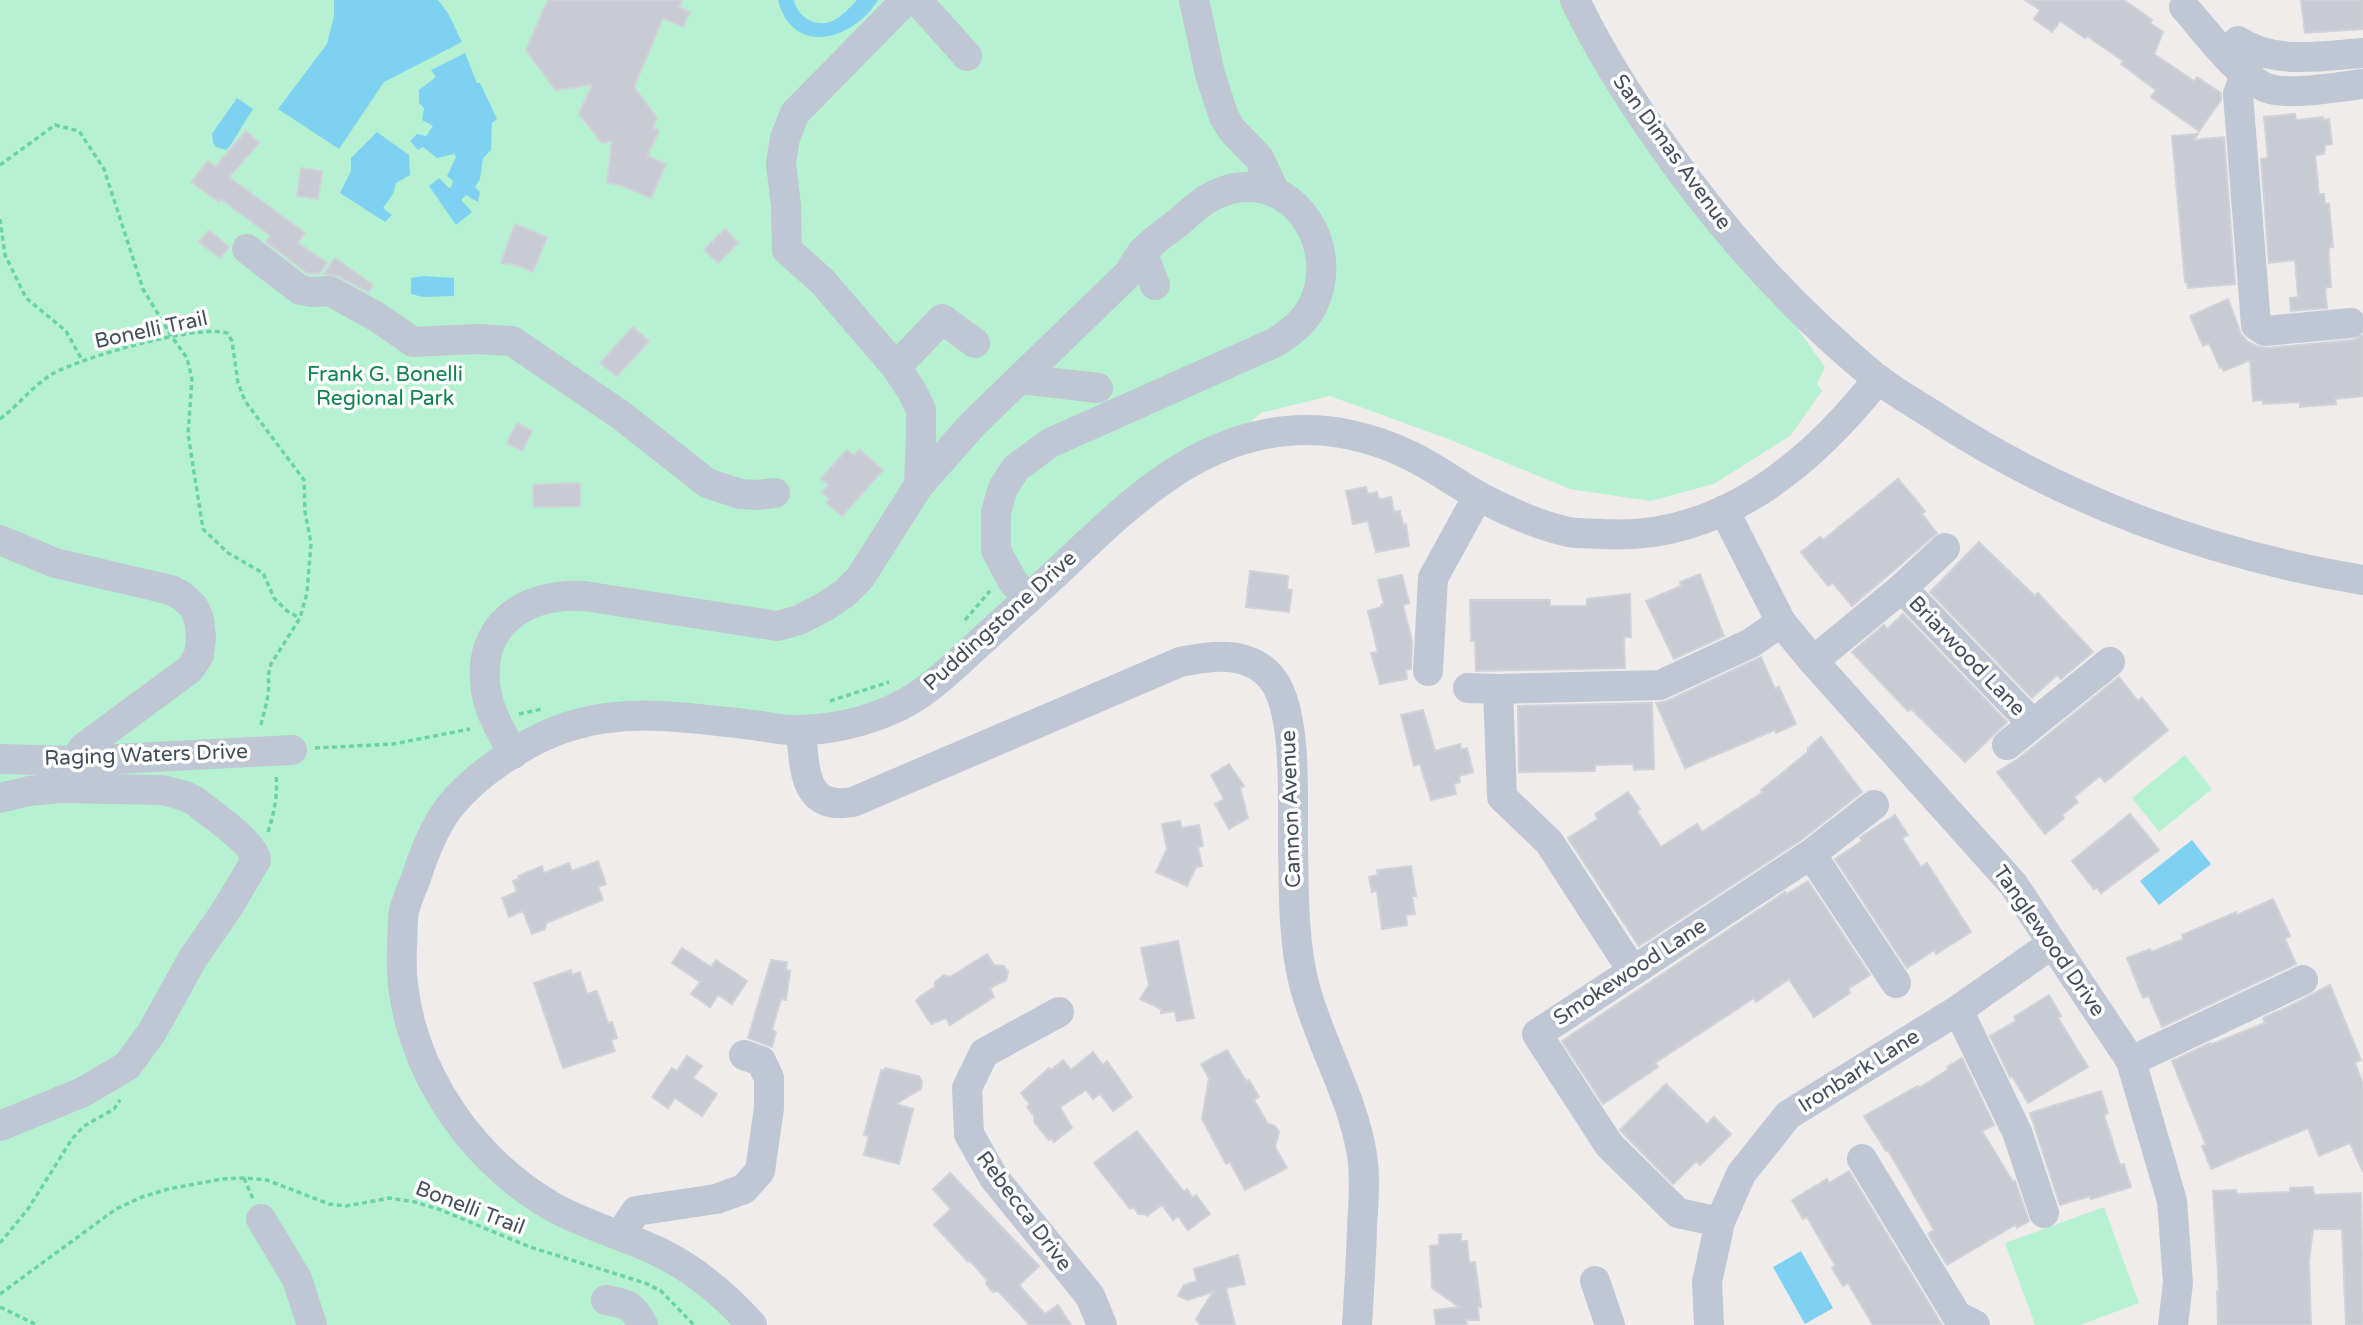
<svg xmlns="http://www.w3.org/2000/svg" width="2363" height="1325" font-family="'Varela Round',sans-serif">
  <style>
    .green { fill: #b6f2d2 }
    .water { fill: #7fd1f2 }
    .building { fill: #c8cbd3; stroke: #d0d2d9; stroke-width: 2 }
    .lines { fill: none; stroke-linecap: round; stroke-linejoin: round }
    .path { stroke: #6bd2a8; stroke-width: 3.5; stroke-dasharray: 5 3.5; stroke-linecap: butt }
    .minor { stroke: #bec7d3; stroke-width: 30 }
    .labels { text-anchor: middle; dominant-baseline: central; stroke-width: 7; stroke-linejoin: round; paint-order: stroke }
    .street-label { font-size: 21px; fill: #434e5b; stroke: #fff }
    .park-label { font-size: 21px; fill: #0f8152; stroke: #fff }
  </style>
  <rect width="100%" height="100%" fill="#f0ecec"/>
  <g class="green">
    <path d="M0,0H1576L1607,61L1825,367L1817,384L1822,391L1790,436L1714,484L1650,501L1570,489L1451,440L1330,396L1261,413L1227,443L933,685L851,723L656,714L531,744L450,807L404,913L410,1024L503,1171L662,1253L752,1325H0Z"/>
    <path d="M2185,755L2212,789L2159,832L2132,798Z"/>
    <path d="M2104,1207L2139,1303L2080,1325H2035L2005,1243Z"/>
  </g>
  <g class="water">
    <path d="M334,0H438L448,13L462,42L384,82L339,149L278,109L327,44L334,16Z"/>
    <path d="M778,0H794C797,16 814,27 830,22C840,19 850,7 857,0H878C854,40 793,58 778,0Z"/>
    <path d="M465,53L477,83H480L497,119L492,123L491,150L483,158L480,179L475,187L480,192L478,202L466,195L461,200L472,212L456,225L429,186L439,178L449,188L451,187L453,181L447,176L456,157L454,154L437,158L423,147L418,150L410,141L417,134L426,136L433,126L422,120L424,108L419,103V90L436,77L431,70Z"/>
    <path d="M237,98L253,109L230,146L226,150L216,147L213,143L212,134Z"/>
    <path d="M377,132L409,155L410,175L396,183L393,194L383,208L392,215L385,222L340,193L351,171V158Z"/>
    <path d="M423,276L454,278V296L423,297L411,294V278Z"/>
    <path d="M2192,840L2211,864L2159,905L2140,881Z"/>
    <path d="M1801,1251L1833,1308L1805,1324L1773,1267Z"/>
  </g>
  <g class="building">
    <path d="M548,0H682L679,7L690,12L683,27L663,18L634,87L657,118L653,128L659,131L647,156L666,164L651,198L620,185L607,183L612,141L602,143L579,114L592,85L555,90L526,50Z"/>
    <path d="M2025,0H2124L2152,20L2150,23L2163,32L2154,54L2194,81L2197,77L2221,93V100L2199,131L2151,97L2156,90L2121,64L2123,61L2087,36L2085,38L2060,21L2052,32L2034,19L2040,10Z"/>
    <path d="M2301,0H2363V29L2305,33Z"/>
    <path d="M2295,114L2296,120L2323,117V120L2329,119L2332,144L2325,145L2324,154L2315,155L2319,194H2324L2325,204H2329L2333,247L2329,248V257L2331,287L2325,288L2327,308L2291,311L2290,298L2298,297L2295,260L2269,263L2261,159L2268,158L2264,117Z"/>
    <path d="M246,131L259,143L229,177L305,233L298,243L327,263L319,274L307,273L266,242L271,236L221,199L219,202L191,182L208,161L215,167Z"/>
    <path d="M2198,134L2194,140L2224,137L2235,284L2188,288L2187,282H2185L2172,136Z"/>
    <path d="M301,168L322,171L318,199L297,196Z"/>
    <path d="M515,224L547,237L533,272L516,265L501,263Z"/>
    <path d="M725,229L738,243L718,263L704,250Z"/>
    <path d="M209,230L229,247L220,258L199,242Z"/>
    <path d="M335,258L373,285L368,292L338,276L324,274Z"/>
    <path d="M2228,299L2241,334L2248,342L2256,346L2267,348L2353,340L2363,335V396L2335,399L2336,404L2300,407V402L2263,404V400L2253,401L2250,360L2224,371L2222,367L2220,368L2209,343L2203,346L2190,316Z"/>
    <path d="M633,327L649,341L617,376L600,363Z"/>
    <path d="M517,423L532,431L522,451L507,443Z"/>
    <path d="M859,449L883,470L842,516L826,503L830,499L822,492L828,485L821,478L847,450L854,456Z"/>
    <path d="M1898,479L1925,511L1922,514L1937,533L1852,606L1833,583L1828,586L1801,552L1820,537L1823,540Z"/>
    <path d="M568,483L580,484V506L534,507L533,485Z"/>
    <path d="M1366,487L1368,494L1377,492L1378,497L1381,499L1391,497L1394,512L1400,511L1403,525L1406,524L1409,546L1376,552L1368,521L1353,524L1346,491Z"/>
    <path d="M1979,542L2035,596L2038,593L2093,652L2061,679L2057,675L2032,698L1930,592Z"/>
    <path d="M1250,571L1288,576L1287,589L1292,590L1289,612L1246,607Z"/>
    <path d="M1700,574L1724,636L1674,659L1646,601L1681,586L1680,582Z"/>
    <path d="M1402,575L1409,603L1403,605L1412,641L1411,669L1406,670L1407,679L1380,684L1371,653L1378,652L1368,611L1381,607V605L1384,604L1378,580Z"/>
    <path d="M1630,594L1631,637H1624L1625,668L1476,671L1475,641H1471L1470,600H1550V606H1587V599Z"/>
    <path d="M1903,614L2007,722L1965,762L1911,709L1908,711L1852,652L1884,625L1887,629Z"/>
    <path d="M1761,657L1775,689L1779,687L1796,724L1776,733L1775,730L1685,768L1656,703L1667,701Z"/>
    <path d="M2119,677L2138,701L2142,698L2168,730L2105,782L2100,776L2074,797L2078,802L2062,815L2064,818L2045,834L1997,772L2018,759Z"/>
    <path d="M1649,703H1652L1654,769L1634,770L1633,764L1595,765V771L1519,772L1518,706Z"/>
    <path d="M1423,710L1435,751L1460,744L1461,750L1467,748L1473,772L1459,776L1460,782L1454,784L1456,794L1431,800L1420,764L1414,766L1401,715Z"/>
    <path d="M1821,737L1862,792L1801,840L1639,946L1568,838L1598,819L1595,814L1628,792L1640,809L1637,811L1661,847L1697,824L1702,832L1763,792L1761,790L1808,752V748Z"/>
    <path d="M1229,764L1244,786L1240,788L1248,818L1229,829L1215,804L1224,799L1211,775Z"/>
    <path d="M2130,814L2159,850L2101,893L2097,888L2094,889L2072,861Z"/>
    <path d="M1895,815L1908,835L1902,838L1921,867L1927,863L1971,932L1936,954L1934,950L1907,968L1835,859L1862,841L1860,838L1865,834Z"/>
    <path d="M1180,821L1182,828L1199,825L1203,846L1198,847L1202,866L1196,867L1187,886L1156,872L1167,849L1162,824Z"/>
    <path d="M598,861L606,884L598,887L603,900L546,923L545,929L532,934L523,911L509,917L502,898L517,892L513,881L519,879L518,876L542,866L544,873L569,863L572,871Z"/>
    <path d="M1411,866L1416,896H1412L1415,914L1406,915L1407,925L1382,929L1377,891L1372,892L1369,877L1378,875L1377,870Z"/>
    <path d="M1808,881L1870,975L1848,989L1850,993L1814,1017L1789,979L1756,1002L1754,998L1655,1063L1658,1067L1603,1104L1562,1041L1785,892L1787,894Z"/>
    <path d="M2273,899L2290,936L2285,939L2296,964L2162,1027L2149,996L2143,998L2127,958L2150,949L2151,952L2184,939L2182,935L2236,912L2237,915Z"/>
    <path d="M1178,941L1194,1018L1177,1021L1175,1011L1161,1013V1009L1140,999L1149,985L1141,948Z"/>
    <path d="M682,948L711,967L716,960L747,981L732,1004L718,995L710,1007L691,994L700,982L672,963Z"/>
    <path d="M987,954L994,965L1004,966L1008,972L1006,980L990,988L994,997L950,1025L946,1018L931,1024L916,1001L919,997L935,987V982L944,975L950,977Z"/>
    <path d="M771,960L787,962L786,970L790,971L786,1000L781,999L772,1030L776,1032L772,1047L748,1038Z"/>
    <path d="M571,970L572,975L580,972L587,994L597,991L608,1023L612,1022L617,1038L611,1040L615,1051L563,1068L534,983Z"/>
    <path d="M2330,985L2361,1060L2355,1063L2363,1084V1172L2350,1143L2319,1156L2308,1128L2211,1169L2202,1146L2206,1145L2172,1061L2210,1043V1045L2265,1023L2263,1018L2292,1005Z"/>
    <path d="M2049,995L2061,1016L2058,1018L2088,1067L2028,1103L2012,1076L2010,1077L1990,1036L2016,1021L2014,1017Z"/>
    <path d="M1227,1050L1246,1081L1249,1080L1259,1097L1254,1100L1268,1124L1275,1126L1279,1132L1275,1147L1287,1168L1245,1190L1230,1162L1226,1164L1202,1119L1209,1078L1201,1064Z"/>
    <path d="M1093,1052L1103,1065L1107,1061L1132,1097L1113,1111L1100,1094L1093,1099L1086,1090L1060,1107L1072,1128L1054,1142L1051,1138L1049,1140L1034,1122V1116L1027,1107L1030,1104L1021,1093L1049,1068L1051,1070L1063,1060L1071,1070Z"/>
    <path d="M687,1056L702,1066L693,1078L717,1094L702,1116L675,1098L668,1108L652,1097L672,1068L677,1071Z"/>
    <path d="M1962,1058L1994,1125L1982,1131L2013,1182L2015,1181L2029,1221L2017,1228L2015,1225L1947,1265L1928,1234L1934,1230L1888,1150L1886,1151L1864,1116L1918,1086L1919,1088L1949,1069L1947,1067Z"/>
    <path d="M885,1068L919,1076L922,1082L921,1089L896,1104L913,1109L899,1164L864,1155L869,1136L864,1135L881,1070L884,1071Z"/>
    <path d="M1666,1084L1707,1124L1714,1117L1731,1134L1700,1165L1696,1161L1673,1184L1620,1130Z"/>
    <path d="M2101,1091L2108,1113L2104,1115L2120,1165L2124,1164L2131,1187L2091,1199L2090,1196L2060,1205L2030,1113Z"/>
    <path d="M1137,1131L1184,1192L1187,1189L1193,1198L1196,1195L1210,1214L1188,1230L1178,1216L1173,1220L1162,1205L1147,1216L1145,1214H1138L1134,1207L1130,1209L1094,1163Z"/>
    <path d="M1849,1171L1942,1325H1873L1848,1283L1843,1286L1832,1268L1835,1265L1807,1217L1803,1219L1792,1200L1827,1179L1829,1183Z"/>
    <path d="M950,1173L1039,1266L1019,1285L1045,1314L1058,1305L1071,1325H1027L1029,1324L998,1291L993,1292L986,1284L987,1280L970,1261L968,1262L934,1225L951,1209L933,1189Z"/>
    <path d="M2313,1187L2314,1195L2361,1193L2363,1325H2346L2342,1229H2313L2309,1261L2311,1325H2218L2217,1291H2219L2213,1191L2236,1190L2237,1194L2290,1192V1188Z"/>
    <path d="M1461,1234V1241H1467L1469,1263L1475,1262L1481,1307H1478L1479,1320H1466L1467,1325H1436L1434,1310L1459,1307L1432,1288L1430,1246L1439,1245V1235Z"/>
    <path d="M1238,1255L1245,1284L1226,1288L1235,1325H1200L1196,1319L1213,1292L1188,1300L1178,1296L1184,1285L1197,1281L1194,1269Z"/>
  </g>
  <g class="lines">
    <g class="path">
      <path d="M0,165L55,125L79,131L104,169L143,289L172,337L187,358L192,379L188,434L203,529L228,553L263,573L274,598L287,611L300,618"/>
      <path d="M0,219L5,255L26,298L66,331L82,360"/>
      <path d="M0,419C19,405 33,385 54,373C84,357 196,324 227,333L232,341L238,383L245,401L304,480L305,512L311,543L307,593L300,618L271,664L268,676L269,686L267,701L260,728"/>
      <path d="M965,620L990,591"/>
      <path d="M830,701L889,682"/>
      <path d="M519,714L542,709"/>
      <path d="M315,748L393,744L470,729"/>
      <path d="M268,832C274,813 278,795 276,775"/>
      <path d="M244,1178L253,1199"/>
      <path d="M0,1243L28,1209L72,1139L84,1126L114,1109L120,1100"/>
      <path d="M0,1294L116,1209L142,1197L168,1189L222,1179L244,1178L267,1180L329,1204L346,1206L390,1198L415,1202L441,1210L530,1247L645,1283L661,1291L694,1325"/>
      <path d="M0,1307L37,1325"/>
    </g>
    <g class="minor">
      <path d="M917,0L967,56"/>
      <path d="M1194,0L1210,74L1224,117L1232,130L1259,158L1274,190"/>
      <path d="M1575,0C1600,53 1631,101 1665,149C1724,233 1796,312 1875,377C1893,391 1914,403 1933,415C2062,500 2210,555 2363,580"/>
      <path d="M2184,7C2204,29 2242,82 2270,89C2293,95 2338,87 2363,84"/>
      <path d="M2238,41C2275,65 2321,56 2363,53"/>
      <path d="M2253,51L2238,94L2256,325L2265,331L2351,323"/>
      <path d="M247,249L300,290L312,292L330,291L377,317L413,342L477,339L512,341L622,416L707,483L740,494L757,495L775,493"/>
      <path d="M1142,252L1155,285"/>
      <path d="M896,367L942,319L975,343"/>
      <path d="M1021,379L1098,388"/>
      <path d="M919,485L972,425L1128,274C1133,267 1137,258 1143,252C1153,240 1168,231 1180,221C1192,210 1204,199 1219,193C1289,164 1344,245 1312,307C1304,323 1289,334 1274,343L1050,443L1016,468L1003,488L996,512V550L1013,582L1029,598"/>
      <path d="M1724,510L1781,622L1813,661L2013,884L2131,1061L2172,1201L2178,1283L2173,1325"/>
      <path d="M0,540L55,563L171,590L182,596L193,606L199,619L201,637L199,655L190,669L83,748L76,761"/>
      <path d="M1902,588L2032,723"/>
      <path d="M1813,661L1902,588L1945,548"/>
      <path d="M1428,671L1433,578L1478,496"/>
      <path d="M1468,688L1498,689"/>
      <path d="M801,731C805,767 802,811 853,802L1180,662C1211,656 1246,650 1270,676C1299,708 1292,804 1293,847C1294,893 1293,940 1304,984C1319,1042 1353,1097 1362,1155C1366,1180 1363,1205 1362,1229C1361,1261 1359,1293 1357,1325"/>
      <path d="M2007,745L2110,662"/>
      <path d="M513,754C503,734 489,713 486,690C476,625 524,593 584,596L777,626L799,620L824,607L845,593L860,578L919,485L921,434V410L913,393L896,367L822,281L787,250L786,206L781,163L785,138L795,113L906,0"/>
      <path d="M0,759L76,761L292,750"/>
      <path d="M0,798L29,791L61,788L163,790L185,796L195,801C209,813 254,842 256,860L227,909L193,958L152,1032L127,1066L83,1092L0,1126"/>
      <path d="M1811,854L1896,983"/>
      <path d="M1632,970L1549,842L1502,797L1498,689L1660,685L1751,643L1781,622"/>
      <path d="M1958,1010L2017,1132L2044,1213"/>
      <path d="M1059,1012L984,1053L967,1088L969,1134L994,1178L1090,1296L1102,1325"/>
      <path d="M2131,1061L2303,980"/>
      <path d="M1862,1159L1957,1316L1975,1325"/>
      <path d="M261,1219L297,1279L312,1325"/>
      <path d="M1720,1222L1678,1213L1609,1145L1537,1034L1811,854L1874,805"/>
      <path d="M620,1235L636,1211L716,1199L744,1189L760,1171L769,1108V1078L761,1061L744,1055"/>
      <path d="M1595,1281L1610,1325"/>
      <path d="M606,1300C628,1304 633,1305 643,1325"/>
      <path d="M752,1325C726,1296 697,1271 661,1253C626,1236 587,1226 553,1207C463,1156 396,1050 402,946C403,935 402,922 404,911C407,900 412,888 416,878C424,853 435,824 452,804C479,772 527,740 567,727C628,707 692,718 753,725C769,727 785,731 800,730C829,730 865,722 891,710C924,696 949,671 975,647C1007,618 1039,589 1070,560C1132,501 1197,439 1287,431C1329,427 1373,437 1411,456C1436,468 1458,485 1482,498C1509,512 1539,526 1569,532C1580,534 1593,533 1604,534C1720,541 1810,465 1878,379"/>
      <path d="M1709,1325L1707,1282L1720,1222L1741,1174L1788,1115L1958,1010L2052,944"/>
    </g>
  </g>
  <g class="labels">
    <g class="street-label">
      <text transform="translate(1672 152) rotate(54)">San Dimas Avenue</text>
      <text transform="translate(151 330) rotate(-12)">Bonelli Trail</text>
      <text transform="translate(1000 621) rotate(-42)">Puddingstone Drive</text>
      <text transform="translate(1967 656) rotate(46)">Briarwood Lane</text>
      <text transform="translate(146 755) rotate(-2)">Raging Waters Drive</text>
      <text transform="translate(1291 809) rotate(-92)">Cannon Avenue</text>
      <text transform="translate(2049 941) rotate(55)">Tanglewood Drive</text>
      <text transform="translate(1630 972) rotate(-33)">Smokewood Lane</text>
      <text transform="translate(1859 1071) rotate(-32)">Ironbark Lane</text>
      <text transform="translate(470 1208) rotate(21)">Bonelli Trail</text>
      <text transform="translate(1024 1211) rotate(53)">Rebecca Drive</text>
    </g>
    <g class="park-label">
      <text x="385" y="374">Frank G. Bonelli<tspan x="385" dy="24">Regional Park</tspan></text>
    </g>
  </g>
</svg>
